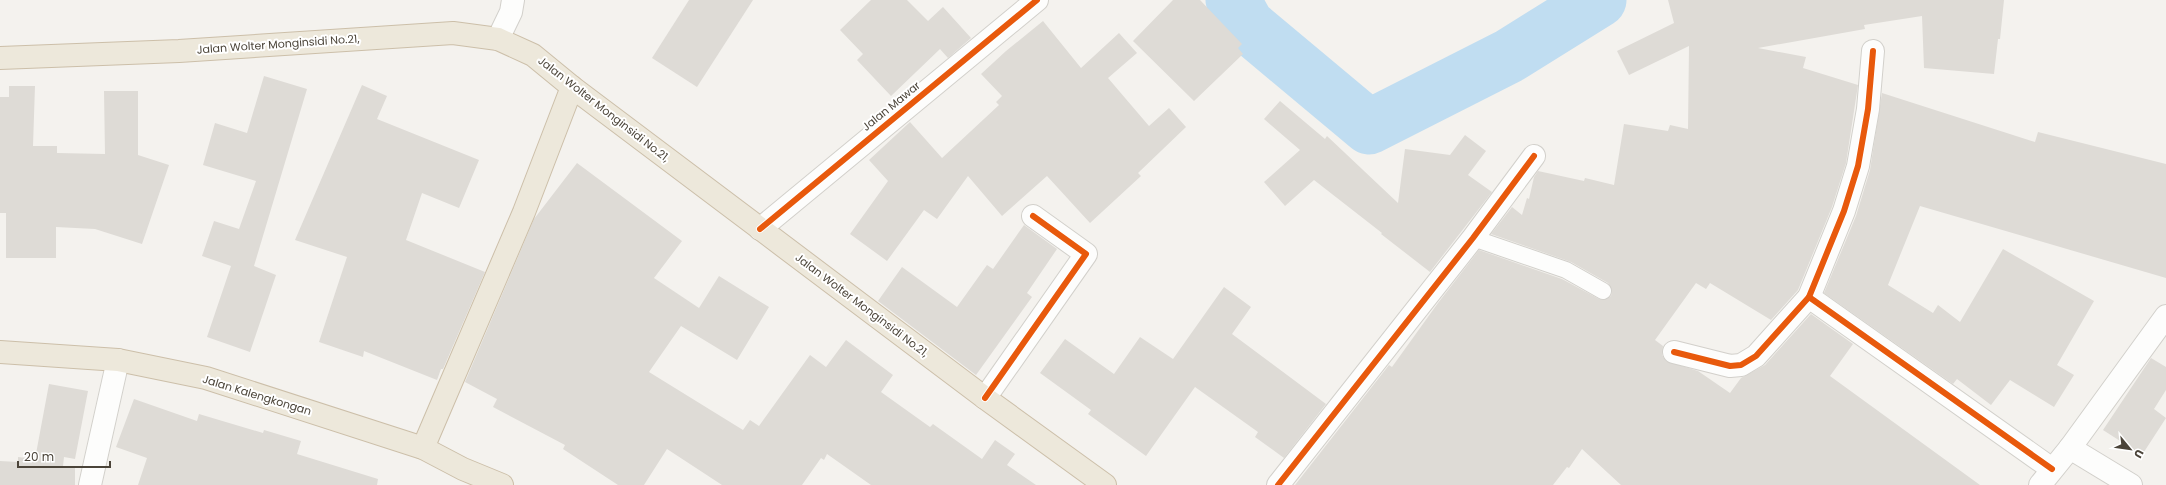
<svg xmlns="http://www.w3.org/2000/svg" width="2166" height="485" font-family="Poppins,sans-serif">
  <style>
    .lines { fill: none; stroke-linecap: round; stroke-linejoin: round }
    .river { stroke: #c0ddf1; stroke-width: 55 }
    .building { fill: #dedbd6 }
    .lane-casing { stroke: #d2d0cb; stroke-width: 18 }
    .street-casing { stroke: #d2d0cb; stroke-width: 24 }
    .highway-casing { stroke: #ccbfa9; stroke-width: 24 }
    .lane { stroke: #fdfdfc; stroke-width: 16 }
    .street { stroke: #fdfdfc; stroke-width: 22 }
    .highway { stroke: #ede8db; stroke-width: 22 }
    .cycleway-casing { stroke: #fff; stroke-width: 8 }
    .cycleway { stroke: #e8590c; stroke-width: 6 }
    .labels { text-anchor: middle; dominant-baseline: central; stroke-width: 4; stroke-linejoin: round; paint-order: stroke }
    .street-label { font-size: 11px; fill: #4b4439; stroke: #fff }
  </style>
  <rect width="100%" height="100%" fill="#f4f2ee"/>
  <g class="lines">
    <path class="river" d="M1233,0L1247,25L1369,127L1509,56L1599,0"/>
  </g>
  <g class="building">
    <path d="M689,0H753L697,87L652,58Z"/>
    <path d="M871,0H907L928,21L943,7L971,38L948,58L940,49L891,96L857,60L863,54L840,30Z"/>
    <path d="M1173,0H1200L1242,44L1238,48L1243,54L1194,101L1133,41Z"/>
    <path d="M1668,0H2004L2000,39H1998L1994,74L1924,68L1922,16L1864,25L1865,29L1758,48L1806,57L1803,68L1858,85L1846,163L1832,207L1798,290L1771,320L1710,283L1706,289L1696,283L1655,340L1663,346L1662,355L1666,361L1698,371L1730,393L1741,378L1765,365L1811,314L1853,344L1830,376L1980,485H1621L1582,449L1569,468L1567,467L1553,485H1295L1389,365L1392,367L1438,303L1479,250L1562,279L1599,299L1603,300L1611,296L1612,291L1608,283L1571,262L1491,234L1512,207L1522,215L1527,198L1529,199L1534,177L1538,171L1584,181L1585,178L1614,185L1624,124L1668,131L1670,125L1688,129L1689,46L1629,75L1617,51L1674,23Z"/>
    <path d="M1043,21L1081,68L1119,33L1137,53L1108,78L1149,126L1169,108L1186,127L1138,173L1141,176L1090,223L1047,176L1002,216L968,176L937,219L924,210L887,261L850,234L888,181L869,160L910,122L942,158L999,105L996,102L1002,96L981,74L1006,51Z"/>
    <path d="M264,76L307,89L254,266L276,275L250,352L207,337L231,266L202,256L214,221L239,229L256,181L203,165L215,123L247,133Z"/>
    <path d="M362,85L387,96L377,119L479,160L459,208L422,193L406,240L485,272L443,369H441L437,380L364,351L363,357L319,342L347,257L295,240Z"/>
    <path d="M9,86H35L33,146H57V153L105,154L104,91H138V155L169,165L142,244L95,229L56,227V258H6V213H0V97H9Z"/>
    <path d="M1882,93L2035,142L2038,132L2166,164V278L1920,206L1888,285L1933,313L1938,305L1960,322L2003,249L2094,301L2057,365L2074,375L2054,407L2010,380L1991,405L1957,379L1953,384L1824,293L1856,216L1870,170Z"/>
    <path d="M1280,101L1325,139L1327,136L1398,203L1405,149L1450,155L1465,135L1486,151L1468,175L1492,192L1430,272L1381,234L1382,233L1314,180L1285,206L1264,182L1300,150L1264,119Z"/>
    <path d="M577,163L682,241L654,278L699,308L719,276L769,307L737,360L681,326L649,372L743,430L750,420L759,426L810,355L826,367L846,340L893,375L881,392L930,427L933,424L982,459L995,440L1015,454L1007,465L1036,485H871L827,454L824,460L821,458L802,485H722L667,449L644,485H618L563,449L565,445L493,407L497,399L465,382L534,219Z"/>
    <path d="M1024,225L1057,249L1027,293L1032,297L976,375L878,301L902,267L957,307L987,265L993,269Z"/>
    <path d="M1224,287L1251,307L1232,334L1326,404L1284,458L1255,437L1258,432L1195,387L1146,456L1088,414L1091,410L1040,373L1065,339L1114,374L1140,337L1173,359Z"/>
    <path d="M2151,358L2166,367V390L2154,409L2166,418L2142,455L2103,430Z"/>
    <path d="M49,384L88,391L75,459L64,457L63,466L75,467V485H0V461L18,462V457L35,459Z"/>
    <path d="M134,399L197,421L199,414L263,433L264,430L301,441L297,454L378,479L377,485H138L147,458L116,447Z"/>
  </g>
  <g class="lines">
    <defs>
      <path id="lane" d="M1473,238L1566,270L1603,291"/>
      <g id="street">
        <path d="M498,39L511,12L513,0"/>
        <path d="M760,229L1037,0"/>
        <path d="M1809,297L2052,469"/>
        <path d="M1674,352L1730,366L1741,365L1756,356L1809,297L1844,211L1858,166L1868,109L1873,51"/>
        <path d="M985,398L1086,254L1033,216"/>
        <path d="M2070,448L2131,485"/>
        <path d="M90,485L118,360"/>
        <path d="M1278,485L1473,238L1534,156"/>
        <path d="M2040,485L2070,448L2166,316"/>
      </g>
      <g id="highway">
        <path d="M0,58L179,51L453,33L498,39L533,55L572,87L985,398L1105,485"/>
        <path d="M0,352L118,360L206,378L423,448L463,469L502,485"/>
        <path d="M423,448L524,212L572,87"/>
      </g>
    </defs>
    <use href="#lane" class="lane-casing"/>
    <use href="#street" class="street-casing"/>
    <use href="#highway" class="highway-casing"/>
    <use href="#lane" class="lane"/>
    <use href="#street" class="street"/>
    <use href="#highway" class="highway"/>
    <defs>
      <g id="cycleway">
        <path d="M760,229L1037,0"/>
        <path d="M1809,297L2052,469"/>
        <path d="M1674,352L1730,366L1741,365L1756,356L1809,297L1844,211L1858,166L1868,109L1873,51"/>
        <path d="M985,398L1086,254L1033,216"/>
        <path d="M1278,485L1473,238L1534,156"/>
      </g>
    </defs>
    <use href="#cycleway" class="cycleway-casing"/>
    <use href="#cycleway" class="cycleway"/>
  </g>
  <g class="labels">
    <g class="street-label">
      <text transform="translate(278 44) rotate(-4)">Jalan Wolter Monginsidi No.21,</text>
      <text transform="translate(891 106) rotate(-39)">Jalan Mawar</text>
      <text transform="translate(604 109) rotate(38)">Jalan Wolter Monginsidi No.21,</text>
      <text transform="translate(862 305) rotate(37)">Jalan Wolter Monginsidi No.21,</text>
      <text transform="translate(257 395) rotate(17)">Jalan Kalengkongan</text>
    </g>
  </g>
  <g transform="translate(2130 449) rotate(119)" stroke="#ffffff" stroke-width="3" paint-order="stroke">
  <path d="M0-3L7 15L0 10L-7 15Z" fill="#4b4439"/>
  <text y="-6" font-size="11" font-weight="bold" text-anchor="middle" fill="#4b4439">U</text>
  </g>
  <path d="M18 461v6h92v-6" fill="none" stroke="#4b4439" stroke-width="2"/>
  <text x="24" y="461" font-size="12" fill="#4b4439" stroke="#ffffff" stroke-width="3" paint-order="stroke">20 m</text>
</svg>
